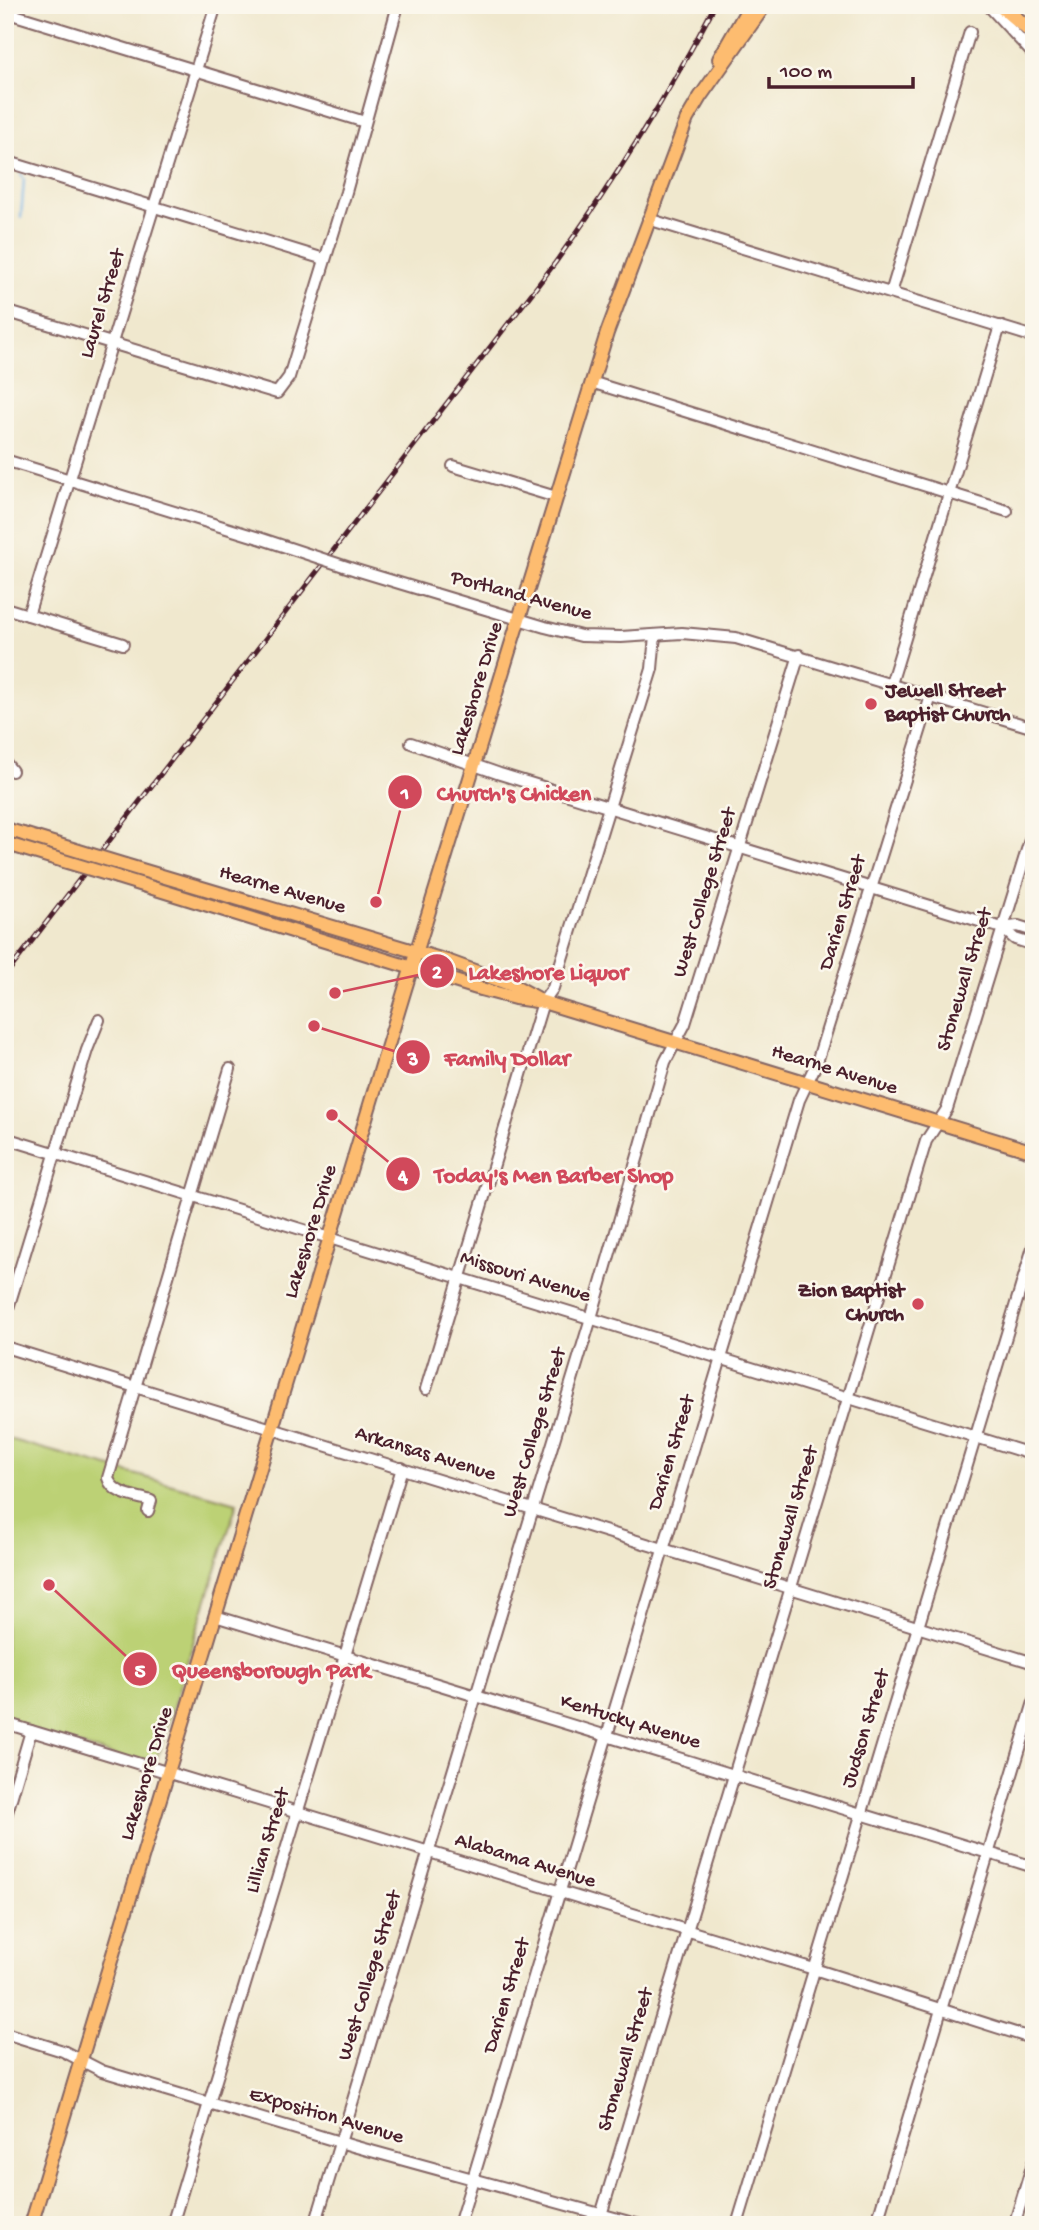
<svg xmlns="http://www.w3.org/2000/svg" width="1039" height="2230" font-family="'Gochi Hand',sans-serif">
  <style>
    .green { fill: #bcd175; stroke: #837850; stroke-width: 2 }
    .lines { fill: none; stroke-linecap: round; stroke-linejoin: round }
    .stream { stroke: #74b3e7; stroke-width: 2.5 }
    .minor-casing { stroke: #846564; stroke-width: 14 }
    .major-casing { stroke: #846564; stroke-width: 16 }
    .highway-casing { stroke: #846564; stroke-width: 18 }
    .minor { stroke: #fff; stroke-width: 10 }
    .major { stroke: #fdbc70; stroke-width: 12 }
    .highway { stroke: #fdbc70; stroke-width: 14 }
    .rail-casing { stroke: #4a1f2b; stroke-width: 5 }
    .rail { stroke: #fbf7ec; stroke-width: 2.5; stroke-dasharray: 8; stroke-linecap: butt }
    .minor-bridge-casing { stroke: #846564; stroke-width: 14; stroke-linecap: butt }
    .major-bridge-casing { stroke: #846564; stroke-width: 16; stroke-linecap: butt }
    .minor-bridge { stroke: #fff; stroke-width: 10 }
    .major-bridge { stroke: #fdbc70; stroke-width: 12 }
    .poi-dot { fill: #d1495b; stroke: #fbf7ec; stroke-width: 2.5 }
    .labels { text-anchor: middle; dominant-baseline: central; stroke-width: 5; stroke-linejoin: round; paint-order: stroke }
    .street-label { font-size: 21px; fill: #4a1f2b; stroke: #fbf7ec }
    .poi-label { font-size: 21px; font-weight: bold; fill: #4a1f2b; stroke: #fbf7ec; text-anchor: start }
    .leader { fill: none; stroke: #d1495b; stroke-width: 2.5 }
    .callout-dot { fill: #d1495b; stroke: #fbf7ec; stroke-width: 2.5 }
    .mark-label { font-size: 21px; text-anchor: middle; font-weight: bold; fill: #fff }
    .callout-label { font-size: 23px; text-anchor: middle; font-weight: bold; fill: #d1495b; stroke: #fbf7ec; stroke-width: 5; stroke-linejoin: round; paint-order: stroke }
  </style>
  <rect width="100%" height="100%" fill="#fbf7ec"/>
  <filter id="ink" filterUnits="userSpaceOnUse"><feTurbulence type="fractalNoise" baseFrequency=".0143" numOctaves="2"/><feDisplacementMap in="SourceGraphic" scale="14" xChannelSelector="R" yChannelSelector="G"/><feConvolveMatrix kernelMatrix="1 2 1 2 8 2 1 2 1" color-interpolation-filters="sRGB"/></filter>
  <filter id="wash" filterUnits="userSpaceOnUse"><feTurbulence type="fractalNoise" baseFrequency=".00686" numOctaves="4" result="noise"/><feDisplacementMap in="SourceGraphic" scale="28" xChannelSelector="R" yChannelSelector="G"/><feGaussianBlur stdDeviation="1.57" result="paint"/><feColorMatrix in="noise" values="0 0 0 0 0 0 0 0 0 0 0 0 0 0 0 0 0 1.4 0 .05"/><feComposite in="paint" operator="in"/></filter>
  <g filter="url(#wash)">
    <rect width="100%" height="100%" fill="#f0e8ce"/>
    <path class="green" d="M5,1438L237,1503L154,1768L5,1723Z"/>
    <g class="lines">
      <g class="stream">
        <path d="M5,151L14,159"/>
        <path d="M21,217L24,180L21,174"/>
      </g>
    </g>
  </g>
  <g filter="url(#ink)">
    <g class="lines">
      <defs>
        <g id="minor">
          <path d="M988,5L1034,55"/>
          <path d="M5,12L365,122"/>
          <path d="M5,161L324,259"/>
          <path d="M648,219L1034,337"/>
          <path d="M891,293L970,32"/>
          <path d="M5,311L277,393L289,377L346,192L398,5"/>
          <path d="M591,382L1007,511"/>
          <path d="M5,460L259,538"/>
          <path d="M453,466L556,497"/>
          <path d="M356,570L545,627L581,636L621,637L682,633L736,638L1034,728"/>
          <path d="M5,608L123,644"/>
          <path d="M28,615L216,5"/>
          <path d="M891,684L1000,326"/>
          <path d="M411,743L500,774L1002,928L1018,926L1034,931"/>
          <path d="M5,762L12,771"/>
          <path d="M1002,928L1015,939L1034,945"/>
          <path d="M5,1138L1034,1455"/>
          <path d="M5,1318L87,1050L99,1020"/>
          <path d="M5,1347L1034,1663"/>
          <path d="M426,1389L543,1002L553,988L652,669L655,635"/>
          <path d="M148,1511L151,1501C135,1496 113,1495 108,1478L230,1069"/>
          <path d="M215,1616L1034,1867"/>
          <path d="M5,1723L814,1969L1034,2039"/>
          <path d="M5,1819L31,1731"/>
          <path d="M5,2033L63,2051L102,2071L209,2103L353,2146L640,2225"/>
          <path d="M172,2225L402,1468"/>
          <path d="M315,2225L591,1318L665,1062L685,1024L799,655"/>
          <path d="M459,2225L799,1100L817,1062L931,696"/>
          <path d="M598,2225L926,1141L947,1109L1034,827"/>
          <path d="M737,2225L1034,1244"/>
          <path d="M876,2225L1034,1702"/>
          <path d="M1014,2225L1034,2160"/>
        </g>
        <g id="major">
          <path d="M719,59L750,5"/>
          <path d="M5,829L23,834"/>
          <path d="M125,865L447,961L515,986L537,998"/>
          <path d="M117,877L477,988L515,998L543,1002L1034,1152"/>
          <path d="M31,2225L405,989L607,333L687,119L700,97L765,5"/>
        </g>
        <path id="highway" d="M1000,5L1034,34"/>
      </defs>
      <use href="#minor" class="minor-casing"/>
      <use href="#major" class="major-casing"/>
      <use href="#highway" class="highway-casing"/>
      <use href="#minor" class="minor"/>
      <use href="#major" class="major"/>
      <use href="#highway" class="highway"/>
      <defs>
        <path id="rail" d="M5,976L555,263C615,180 668,95 715,5"/>
      </defs>
      <use href="#rail" class="rail-casing"/>
      <use href="#rail" class="rail"/>
      <defs>
        <path id="minor-bridge" d="M259,538L356,570"/>
        <g id="major-bridge">
          <path d="M23,834L125,865"/>
          <path d="M14,846L117,877"/>
        </g>
      </defs>
      <use href="#minor-bridge" class="minor-bridge-casing"/>
      <use href="#major-bridge" class="major-bridge-casing"/>
      <use href="#minor-bridge" class="minor-bridge"/>
      <use href="#major-bridge" class="major-bridge"/>
    </g>
  </g>
  <g class="poi-dot">
    <circle cx="871" cy="704" r="7"/>
    <circle cx="918" cy="1304" r="7"/>
  </g>
  <g class="labels">
    <g class="street-label">
      <text transform="translate(104 304) rotate(-73)">Laurel Street</text>
      <text transform="translate(521 597) rotate(15)">Portland Avenue</text>
      <text transform="translate(478 689) rotate(-73)">Lakeshore Drive</text>
      <text transform="translate(282 891) rotate(16)">Hearne Avenue</text>
      <text transform="translate(706 893) rotate(-73)">West College Street</text>
      <text transform="translate(844 913) rotate(-73)">Darien Street</text>
      <text transform="translate(966 980) rotate(-73)">Stonewall Street</text>
      <text transform="translate(834 1071) rotate(17)">Hearne Avenue</text>
      <text transform="translate(312 1232) rotate(-73)">Lakeshore Drive</text>
      <text transform="translate(525 1278) rotate(17)">Missouri Avenue</text>
      <text transform="translate(536 1433) rotate(-73)">West College Street</text>
      <text transform="translate(673 1453) rotate(-73)">Darien Street</text>
      <text transform="translate(425 1455) rotate(17)">Arkansas Avenue</text>
      <text transform="translate(792 1518) rotate(-73)">Stonewall Street</text>
      <text transform="translate(630 1723) rotate(17)">Kentucky Avenue</text>
      <text transform="translate(867 1729) rotate(-73)">Judson Street</text>
      <text transform="translate(148 1774) rotate(-73)">Lakeshore Drive</text>
      <text transform="translate(269 1841) rotate(-73)">Lillian Street</text>
      <text transform="translate(525 1862) rotate(17)">Alabama Avenue</text>
      <text transform="translate(371 1976) rotate(-73)">West College Street</text>
      <text transform="translate(508 1996) rotate(-73)">Darien Street</text>
      <text transform="translate(627 2060) rotate(-73)">Stonewall Street</text>
      <text transform="translate(326 2117) rotate(16)">Exposition Avenue</text>
    </g>
    <g class="poi-label">
      <text x="885" y="692">Jewell Street<tspan x="885" dy="24">Baptist Church</tspan></text>
      <text x="904" y="1292" text-anchor="end">Zion Baptist<tspan x="904" dy="24">Church</tspan></text>
    </g>
  </g>
  <path class="leader" d="M376 902L405 792M335 993L437 971M314 1026L413 1057M332 1115L403 1174M49 1585L140 1669"/>
  <g class="callout-dot">
    <circle cx="376" cy="902" r="7"/>
    <circle cx="335" cy="993" r="7"/>
    <circle cx="314" cy="1026" r="7"/>
    <circle cx="332" cy="1115" r="7"/>
    <circle cx="49" cy="1585" r="7"/>
    <circle cx="405" cy="792" r="18"/>
    <circle cx="437" cy="971" r="18"/>
    <circle cx="413" cy="1057" r="18"/>
    <circle cx="403" cy="1174" r="18"/>
    <circle cx="140" cy="1669" r="18"/>
  </g>
  <g class="mark-label">
    <text x="405" y="799">1</text>
    <text x="437" y="978">2</text>
    <text x="413" y="1065">3</text>
    <text x="403" y="1182">4</text>
    <text x="140" y="1677">5</text>
  </g>
  <g class="callout-label">
    <text x="514" y="800">Church's Chicken</text>
    <text x="548" y="979">Lakeshore Liquor</text>
    <text x="507" y="1065">Family Dollar</text>
    <text x="554" y="1182">Today's Men Barber Shop</text>
    <text x="271" y="1677">Queensborough Park</text>
  </g>
  <rect width="1039" height="2230" fill="none" stroke="#fbf7ec" stroke-width="28"/>
  <path d="M769 77v10h144v-10" fill="none" stroke="#4a1f2b" stroke-width="3.5"/>
  <text x="780" y="77" font-size="21" fill="#4a1f2b" stroke="#fbf7ec" stroke-width="5" paint-order="stroke">100 m</text>
</svg>
